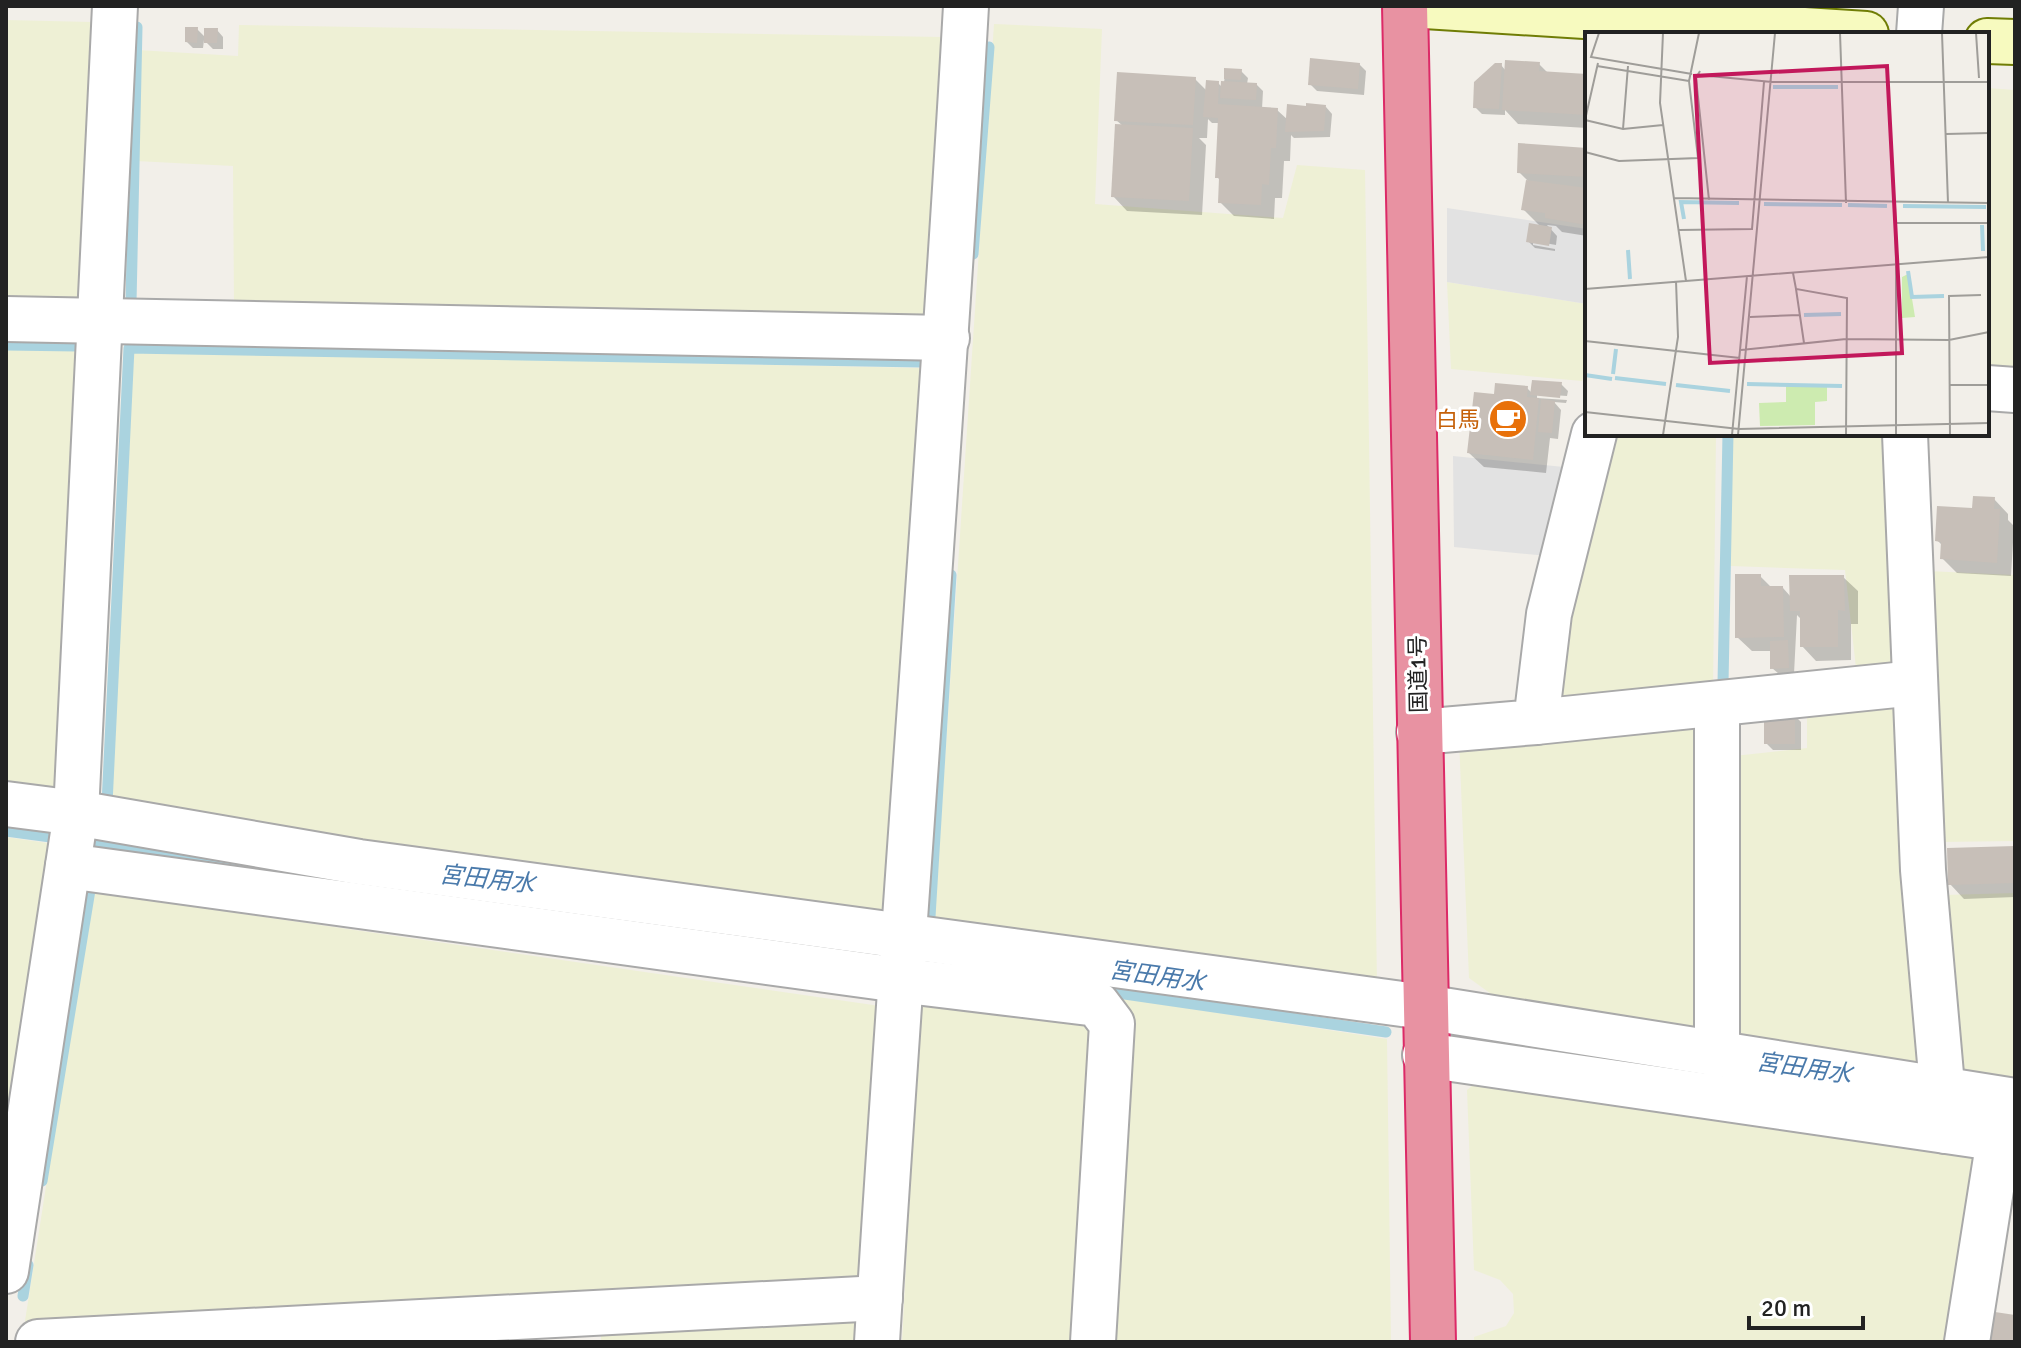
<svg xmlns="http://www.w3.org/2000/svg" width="2021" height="1348" font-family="Signika,'Noto Sans JP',sans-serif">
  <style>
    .farmland { fill: #eef0d5 }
    .parking { fill: #e2e2e2 }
    .shadow { fill: #0003 }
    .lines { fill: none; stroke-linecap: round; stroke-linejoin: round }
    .stream { stroke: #aad3df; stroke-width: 11 }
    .building { fill: #c7bfb8 }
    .street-casing { stroke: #a9a9a9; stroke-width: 48 }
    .secondary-casing { stroke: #707d05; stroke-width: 48 }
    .highway-casing { stroke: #dc2a67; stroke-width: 48 }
    .street { stroke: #fff; stroke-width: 44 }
    .secondary { stroke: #f7fabf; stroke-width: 44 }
    .highway { stroke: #e892a2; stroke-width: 44 }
    .labels { text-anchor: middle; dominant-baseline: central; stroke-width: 6; stroke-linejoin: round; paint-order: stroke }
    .food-label { font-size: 22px; fill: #c56008; stroke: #fff; text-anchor: end }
    .street-label { font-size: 22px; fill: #222; stroke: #fff }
    .water-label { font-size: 24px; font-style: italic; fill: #4a7aab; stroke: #fff }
    .inset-river { fill: none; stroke: #aad3df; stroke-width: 4 }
    .inset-road { fill: none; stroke: #9f9d99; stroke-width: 2 }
    .view { fill: #c2185b; fill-opacity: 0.15; stroke: #c2185b; stroke-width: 4 }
    .inset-edge { fill: none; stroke: #222; stroke-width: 4 }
  </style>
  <rect width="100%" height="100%" fill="#f2efe9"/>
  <g class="farmland">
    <path d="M6,20L92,22L87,293L65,306L6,305Z"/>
    <path d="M994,24L1102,29L1095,204L1283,218L1297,165L1365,170L1377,985L934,926Z"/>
    <path d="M239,25L943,37L929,318L234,305L233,166L136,161L137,50L238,56Z"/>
    <path d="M1987,88L2015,90V372L1987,371Z"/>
    <path d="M1447,282L1587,304V369L1582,381L1451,369Z"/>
    <path d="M6,348L77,350L65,785L47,796L6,791Z"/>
    <path d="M134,352L924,368L890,910L872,919L109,806Z"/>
    <path d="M1606,434H1716L1713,691L1551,707Z"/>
    <path d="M1733,434H1887L1896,671L1857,677L1845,570L1730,566Z"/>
    <path d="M1927,571L2015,575V841L1940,842Z"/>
    <path d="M1901,697L1931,1047L1911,1067L1743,1044L1734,1032V756L1807,748V707Z"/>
    <path d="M1702,715L1696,1031L1505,1004L1469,978L1459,739Z"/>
    <path d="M6,837L54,844L6,1163Z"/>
    <path d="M92,892L880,1006L865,1273L855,1285L32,1333L25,1321Z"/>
    <path d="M2015,893V1081L1964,1073L1944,895Z"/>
    <path d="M1122,998L1387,1039L1391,1342H1101Z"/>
    <path d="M920,999L1084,1025L1096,1041L1077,1342H902Z"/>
    <path d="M1479,1080L1980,1150L1949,1342H1474V1337L1506,1326L1514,1313L1513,1294L1500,1280L1474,1270L1467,1090Z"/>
    <path d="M847,1312L860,1330L859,1342H601V1327Z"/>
  </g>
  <g class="parking">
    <path d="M1447,208L1587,229V304L1447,282Z"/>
    <path d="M1453,456L1564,467L1548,556L1454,547Z"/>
  </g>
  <g class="shadow">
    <path d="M197,29L206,38L217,30L223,37V49H213L204,40L203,48H193L187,42Z"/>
    <path d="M1359,64L1366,71L1364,95L1317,91L1310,84Z"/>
    <path d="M1539,64L1549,74L1587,76V128L1518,124L1505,110V115L1482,114L1475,107L1501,65L1506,71Z"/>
    <path d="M1226,70L1241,71L1248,78L1247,84H1256L1263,91L1262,109L1277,110L1288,120L1326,107L1332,114L1330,137L1294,138L1291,135L1290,161H1284L1282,198H1275L1274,219L1234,216L1220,202L1221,181L1217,177L1220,123H1212L1208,119L1207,138H1199L1206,145L1202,215L1127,211L1113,196L1123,126L1116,120L1195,79L1207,91L1218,83L1223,88Z"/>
    <path d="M1587,150V236L1562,232L1556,226L1547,225L1557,236L1556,245L1533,241V245L1555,249V251L1535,248L1528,241L1541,227L1523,209L1528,181L1519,172Z"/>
    <path d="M1561,384L1568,391L1567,396L1537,394V398L1567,400L1566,403L1554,402L1561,410L1558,439L1550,438L1546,473L1484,467L1469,453L1495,396L1527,388L1532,393Z"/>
    <path d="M1994,499L2008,514V520L2014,526L2011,576L1957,573L1942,558L1943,546L1937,540L1974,510Z"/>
    <path d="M1760,576L1772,588H1783L1791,597L1843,577L1858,591V624H1851V660L1816,661L1802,646V620L1797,615L1794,674H1779L1772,668V651H1752L1737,637Z"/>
    <path d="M1794,715L1801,722V750H1773L1766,743Z"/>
    <path d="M2015,848V897L1964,899L1950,884Z"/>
  </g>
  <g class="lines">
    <g class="stream">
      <path d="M973,254L989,47"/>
      <path d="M131,303L137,27"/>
      <path d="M6,345L77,346"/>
      <path d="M1723,683L1728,434"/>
      <path d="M107,804L129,348L922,362"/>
      <path d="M6,831L58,838"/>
      <path d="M88,842L301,876"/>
      <path d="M930,917L951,575"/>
      <path d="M1104,991L1386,1032"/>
      <path d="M42,1181L90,890"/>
      <path d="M23,1296L28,1265"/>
    </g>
  </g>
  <g class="building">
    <path d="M185,27H198L197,43L185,42Z"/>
    <path d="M204,28H218L217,43H204Z"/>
    <path d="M1310,58L1360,63L1358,89L1308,85Z"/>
    <path d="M1505,60L1540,62L1539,71L1587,74V115L1502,110Z"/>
    <path d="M1495,63H1502L1499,109L1473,108L1474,82Z"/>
    <path d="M1224,68L1242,69L1241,80L1224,79Z"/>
    <path d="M1117,72L1196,77L1193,125L1114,121Z"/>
    <path d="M1206,80L1219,81L1218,104L1278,108L1276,148H1271L1269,185L1262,184L1261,205L1218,203L1219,178H1215L1218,118L1203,117Z"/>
    <path d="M1221,81L1257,83L1256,100L1220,98Z"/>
    <path d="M1306,103L1326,105L1324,131L1285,132L1287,104L1306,106Z"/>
    <path d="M1115,124L1193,128L1189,201L1111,197Z"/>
    <path d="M1518,143L1587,148V177L1517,173Z"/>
    <path d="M1526,180L1587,188V225L1545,218V213L1521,210Z"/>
    <path d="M1529,223L1552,227L1549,246L1526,242Z"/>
    <path d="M1532,380L1562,382L1560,398L1530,395Z"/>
    <path d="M1495,383L1528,386L1527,397L1539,398L1533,460L1467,453L1474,392L1494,394Z"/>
    <path d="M1541,399L1555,401L1552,433L1538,432Z"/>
    <path d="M1973,496L1995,497L1994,509H2000L1997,563L1940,559L1941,542L1935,541L1937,506L1972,508Z"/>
    <path d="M1735,574H1761V586H1783L1784,637L1735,638Z"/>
    <path d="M1789,575H1844L1845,611L1838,610V647H1800V611H1790Z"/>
    <path d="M1788,640L1789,668L1770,669V641Z"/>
    <path d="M1795,713V744H1764V714Z"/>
    <path d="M2015,846V883L1948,885L1947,848Z"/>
    <path d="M1995,1312L2015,1315V1342H1990Z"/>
  </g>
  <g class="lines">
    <defs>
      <g id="street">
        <path d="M1919,34L1921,6"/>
        <path d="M6,319L947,338"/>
        <path d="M1987,388L2015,390"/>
        <path d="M1905,434L1923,870L1946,1131"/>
        <path d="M1717,704V1055"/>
        <path d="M1536,722L1915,683"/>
        <path d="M1419,732L1536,722L1549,614L1594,434"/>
        <path d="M6,804L76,813L359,862L1424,1007L2015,1101"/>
        <path d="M68,866L899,980L1097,1004L1112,1024L1093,1342"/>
        <path d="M1425,1055L2015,1141"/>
        <path d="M6,1271L76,813L115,6"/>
        <path d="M38,1342L880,1298"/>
        <path d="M877,1342C904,896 941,452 966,6"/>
        <path d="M1967,1342L1999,1139"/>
      </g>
      <g id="secondary">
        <path d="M1425,6L1866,34"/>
        <path d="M1987,41L2015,42"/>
      </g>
      <path id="highway" d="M1405,6L1433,1342"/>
    </defs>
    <use href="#street" class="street-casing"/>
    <use href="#secondary" class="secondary-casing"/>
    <use href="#highway" class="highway-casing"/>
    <use href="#street" class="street"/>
    <use href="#secondary" class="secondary"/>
    <use href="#highway" class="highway"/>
  </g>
  <defs>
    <symbol id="cafe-disc" viewBox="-11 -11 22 22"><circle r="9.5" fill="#e8710a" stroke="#fff"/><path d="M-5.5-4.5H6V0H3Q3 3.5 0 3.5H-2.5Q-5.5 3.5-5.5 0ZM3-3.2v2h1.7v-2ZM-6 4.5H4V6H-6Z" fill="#fff"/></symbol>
  </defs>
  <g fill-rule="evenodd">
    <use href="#cafe-disc" x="1486" y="397" width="44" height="44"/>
  </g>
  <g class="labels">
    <g class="food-label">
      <text x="1480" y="419">白馬</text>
    </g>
    <g class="street-label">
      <text transform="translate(1418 674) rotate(-91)">国道1号</text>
    </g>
    <g class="water-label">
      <text transform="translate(487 879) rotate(6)">宮田用水</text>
      <text transform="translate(1157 976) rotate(8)">宮田用水</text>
      <text transform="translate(1804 1068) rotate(8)">宮田用水</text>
    </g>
  </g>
  <g transform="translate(1585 32)">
    <rect width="404" height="404" fill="#f2efe9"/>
    <path d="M323,242L330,285L317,286V245ZM201,354H242V369L230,370V393L175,394L174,371L201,370Z" fill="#cdebb0"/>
    <path class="inset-river" d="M188,55H253M179,172L257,173M263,173L302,174M318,174L401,175M99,187L96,170L154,171M397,193L398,219M43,218L45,247M323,239L327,265L359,264M219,283L256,282M28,342L31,317M0,343L27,347M30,346L81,352M162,352L257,354M91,353L145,359"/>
    <path class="inset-road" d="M14,1L6,25L107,42M78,1L75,71L101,249M255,1L261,171M357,1L363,171M391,1L394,46M12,34L104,49M115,39L111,46L124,168M114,43L187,50H404M0,88L38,97L78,93M0,88L13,31M38,97L43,34M361,102L404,101M0,120L34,129L113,126L104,49L114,1M89,166L404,171M310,171L311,233M311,191H404M94,198L167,197L179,50M208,241L211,257L262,266L261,403M0,257L404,225M211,257L219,311M165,285L214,283M0,309L155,326M156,318L261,307L364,308L404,300M365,353H404M0,380L154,397L404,391M78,403L93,305L91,249M147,403L162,244M153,403L190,1M311,403V233M365,403L364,264L396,263"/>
    <path class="view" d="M302,34L317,321L125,331L110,44Z"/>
    <rect width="404" height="404" class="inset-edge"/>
  </g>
  <rect width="2021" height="1348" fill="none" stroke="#222222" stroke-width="16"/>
  <path d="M1749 1316v12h114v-12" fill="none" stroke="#222222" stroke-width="4"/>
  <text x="1761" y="1316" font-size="24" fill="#222222" stroke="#ffffff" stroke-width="6" paint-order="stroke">20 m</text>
</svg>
